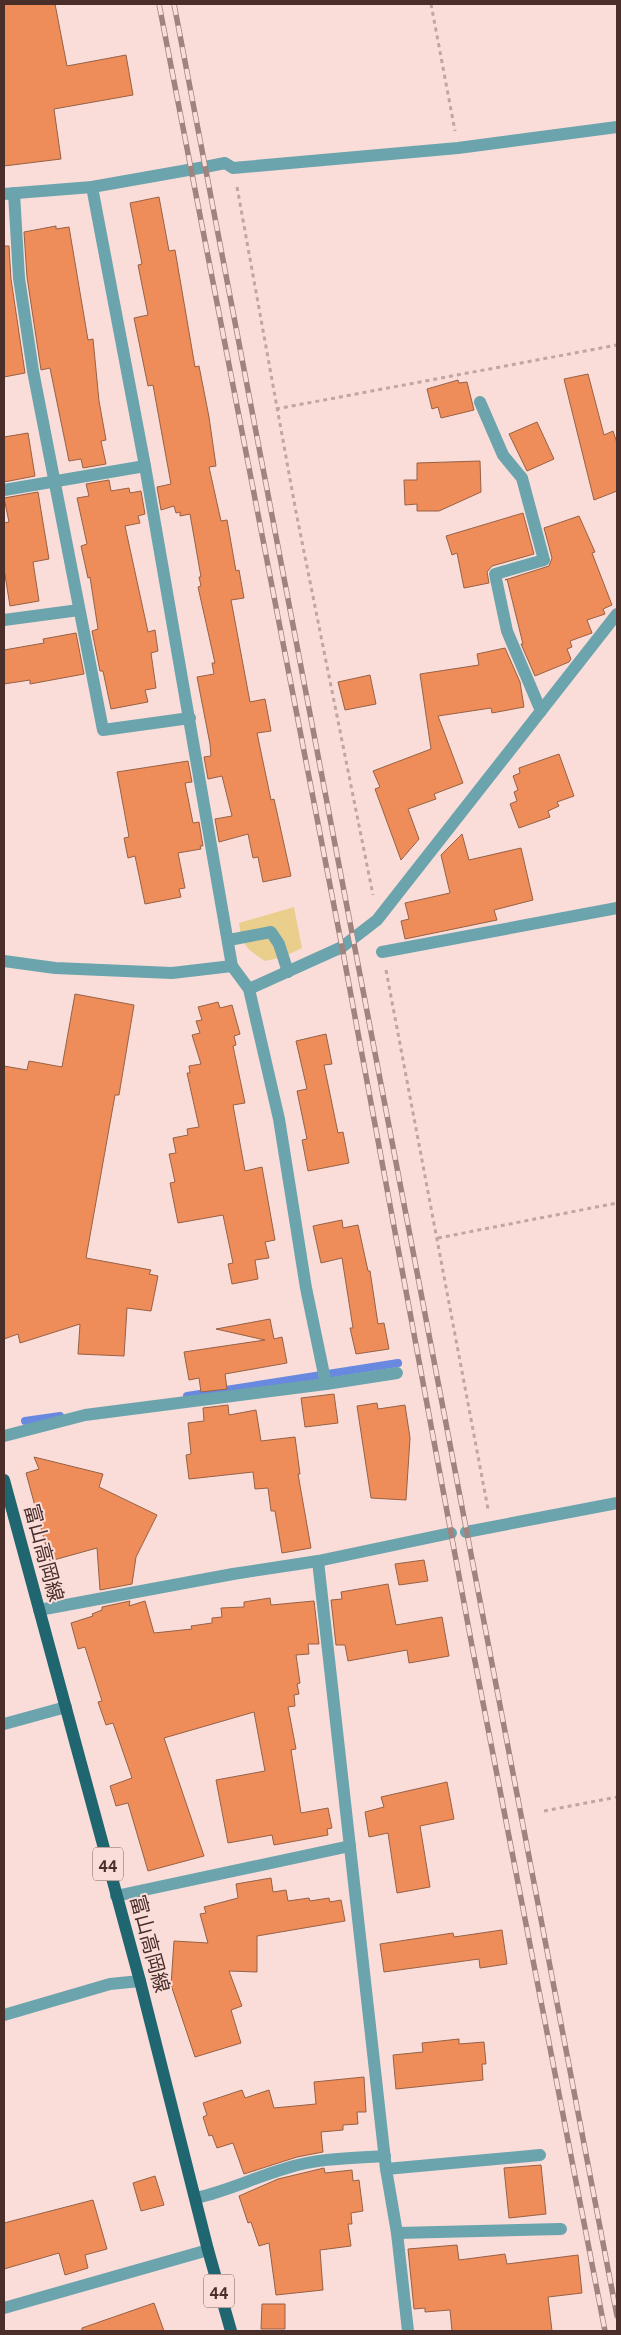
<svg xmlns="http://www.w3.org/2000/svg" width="621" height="2335" font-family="'Alegreya Sans','Noto Sans JP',sans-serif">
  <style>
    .green { fill: #eacf8c }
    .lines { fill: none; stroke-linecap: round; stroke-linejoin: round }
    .stream { stroke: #6988df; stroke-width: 8 }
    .building { fill: #ee8d59; stroke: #976146 }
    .path { stroke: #c1a5a1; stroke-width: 3; stroke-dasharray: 4 4; stroke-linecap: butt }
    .service { stroke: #6ba4ad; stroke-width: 12 }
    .pedestrian { stroke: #6ba4ad; stroke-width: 12 }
    .minor { stroke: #6ba4ad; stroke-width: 12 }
    .primary { stroke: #206670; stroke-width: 12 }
    .rail-casing { stroke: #9f837f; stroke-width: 5.5 }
    .rail { stroke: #faddd9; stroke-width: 4; stroke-dasharray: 11; stroke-linecap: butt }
    .labels { text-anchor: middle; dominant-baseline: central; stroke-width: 4; stroke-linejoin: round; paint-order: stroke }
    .shield { fill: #faddd9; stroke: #7e625e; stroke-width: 1 }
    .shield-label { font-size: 19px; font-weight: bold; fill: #492e2a }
    .street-label { font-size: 20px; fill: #492e2a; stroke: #faddd9 }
  </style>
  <rect width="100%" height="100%" fill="#faddd9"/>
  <path class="green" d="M294,907L302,948L283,957L265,961C246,949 242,945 239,923Z"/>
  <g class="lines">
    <g class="stream">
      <path d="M187,1396L398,1363"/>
      <path d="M25,1421L60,1416"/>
    </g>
  </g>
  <g class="building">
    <path d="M4,4H55L67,66L126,55L133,95L54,109L61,159L4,166Z"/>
    <path d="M159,197L169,251L175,250L195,367L199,366L209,417L216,466L209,467L221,521L227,520L236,571L239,570L244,598L231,600L250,702L265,699L271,731L257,733L271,800L274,799L291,876L263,882L258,857L253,858L248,834L219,842L215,819L232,816L222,776L208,779L204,757L211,756L210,744L197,677L214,674L212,663H215L198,587L201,586L199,577H201L190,514L180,516V512L176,513L174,506L161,510L157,487L171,484L153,385L148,386L134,318L148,315L138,265L142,264L130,203Z"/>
    <path d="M56,226V229L69,227L88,340L93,339L99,401L106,440L101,441L106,464L83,468L81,459L69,461L50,368L41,370L27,277L24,232Z"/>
    <path d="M4,246H9L11,279L25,373L4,377Z"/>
    <path d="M588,374L604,435L613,431L617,443V491L594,500L564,379Z"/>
    <path d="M458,380L459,383L467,382L474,410L441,418L438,407L432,409L427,389Z"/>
    <path d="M537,422L554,459L527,471L509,434Z"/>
    <path d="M28,433L35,476L4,482V437Z"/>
    <path d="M480,461L481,492L439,511H417V504L405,505L404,480H417V463Z"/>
    <path d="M109,480L111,491L129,488L130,493L141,491L145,514L138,516L140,523L125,526L148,632L155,630L158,651L151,653L156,688L145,690L148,702L111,709L103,671H100L92,631L98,629L90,577L88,578L81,546L87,544L77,498L89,496L86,484Z"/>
    <path d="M38,492L49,559L33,562L39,601L10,606L4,569V523L9,522L4,498Z"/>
    <path d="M523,513L534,554L492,566L487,572L489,583L464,588L457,553L452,555L446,536Z"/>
    <path d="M579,516L595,552L592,553L612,605L603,609L605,614L587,620L592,633L570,641L572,647L567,649L571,659L569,662L535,676L521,644H523L507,579L505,580L549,566L552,558L544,528Z"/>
    <path d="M76,633L84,674L30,684V680L4,684V650L44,643L43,639Z"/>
    <path d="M505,648L520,682L524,707L492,713L491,708L438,716L463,783L434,794L436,799L408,809L419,839L401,860L375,789L380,787L373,771L431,749L420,674L479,665L477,654Z"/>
    <path d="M370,675L376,704L345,710L338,682Z"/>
    <path d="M559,754L574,796L557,802L559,806L548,811L550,817L519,828L510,804L517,801L514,792L518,790L513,776L520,773L519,768Z"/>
    <path d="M188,761L192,782L185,783L193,823L199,822L203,846H200L201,849L178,853L185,888L179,889L181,897L145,904L135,856L128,858L124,838L129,837L117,772Z"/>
    <path d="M462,834L469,860L521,848L533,900L494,910L497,920L405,939L401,921L409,919L405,903L450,893L441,855Z"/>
    <path d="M75,994L134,1005L119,1095H115L86,1258L151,1270L149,1274L158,1276L151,1311L127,1308L124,1356L78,1354L80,1324L20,1343L18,1334L4,1339V1066L27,1070L29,1061L62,1067Z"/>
    <path d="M218,1002L220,1008L232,1005L240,1034L234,1036L236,1045L233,1046L245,1103L233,1105L245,1171L262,1167L275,1240L265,1242L269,1258L255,1260L258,1279L232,1284L228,1264L233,1263L223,1215L178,1223L170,1183L175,1182L169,1154L176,1153L173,1138L188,1135L187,1129L199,1127L187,1073H190L189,1066L201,1064L192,1035L200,1033L196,1021L202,1020L198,1007Z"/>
    <path d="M326,1034L332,1064L324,1065L338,1133L343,1132L349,1163L308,1171L302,1140L307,1139L297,1091L307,1089L296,1041Z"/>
    <path d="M342,1220L343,1228L358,1225L368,1271H370L378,1324L384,1323L389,1349L356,1354L350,1328H353L342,1258L321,1263L313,1226Z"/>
    <path d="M270,1319L274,1339L282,1337L287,1363L225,1374L227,1389L201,1392L199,1378L189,1380L184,1352L265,1340L216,1329Z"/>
    <path d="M334,1394L338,1423L305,1427L301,1398Z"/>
    <path d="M377,1403L378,1409L405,1405L410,1438L406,1500L371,1498L357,1406Z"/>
    <path d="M228,1405L229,1415L256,1410L261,1441L295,1437L300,1474H298L311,1548L282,1553L275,1511H271L268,1488L255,1489L253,1472L189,1479L186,1455L191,1454L188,1423L204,1421L203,1408Z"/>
    <path d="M34,1457L103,1474L99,1487L157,1515L136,1557L132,1584L100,1590L97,1548L50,1561L26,1473L39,1469Z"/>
    <path d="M424,1560L428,1581L399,1585L395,1564Z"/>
    <path d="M388,1584L396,1625L442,1617L449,1656L409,1663L407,1650L348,1661L345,1645H336L331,1600L342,1599L341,1592Z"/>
    <path d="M270,1598L271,1605L314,1601L319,1644H308L309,1654L296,1655L300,1683L297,1684L299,1694L294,1695L295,1706L288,1707L296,1749L291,1750L301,1813L328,1808L332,1828L327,1829L328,1835L274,1845L272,1835L228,1843L216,1780L265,1771L254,1712L164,1738L204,1856L148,1871L128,1803L116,1806L110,1786L132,1778L113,1723L106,1725L98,1702L102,1701L85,1647L78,1649L71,1623L93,1616L92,1614L102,1610V1607L130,1601L129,1606L145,1601L154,1633L192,1629L191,1626L212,1623V1618L222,1617L221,1608L244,1607V1602Z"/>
    <path d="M447,1782L454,1819L420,1826L430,1887L397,1893L388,1833L369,1837L365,1812L384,1807L381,1797Z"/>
    <path d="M271,1878L273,1892L286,1890L288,1901L309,1898L310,1901L329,1898L330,1902L341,1900L345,1921L257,1936V1972L229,1971L242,2006L231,2010L241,2043L195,2057L171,1985L174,1941L208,1943L200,1914L206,1913L204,1907L238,1898L236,1884Z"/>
    <path d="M502,1930L507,1964L480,1968L479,1959L384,1972L380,1944L453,1933L454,1937Z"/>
    <path d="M459,2039V2044L484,2042L486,2064H482L483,2080L396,2089L393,2055L423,2052L422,2043Z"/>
    <path d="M364,2077L366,2112H357L358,2124L343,2125V2130L321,2132L323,2152L297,2157L244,2174L233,2143L217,2148L212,2135L209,2136L203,2117L207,2115L203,2103L242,2090L245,2098L269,2090L274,2108L316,2104L314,2082Z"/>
    <path d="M541,2165L546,2214L509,2218L504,2168Z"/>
    <path d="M324,2168L325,2173L352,2170L353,2181L359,2180L363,2211L351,2213L352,2224H348L351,2246L320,2250L323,2290L276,2295L269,2243L259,2246L251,2222L248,2223L239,2196L278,2179Z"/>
    <path d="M155,2176L164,2205L141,2211L133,2183Z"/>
    <path d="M93,2200L107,2249L85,2255L88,2268L65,2275L59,2253L4,2269V2223Z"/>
    <path d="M457,2245L459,2260L505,2254L507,2264L578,2255L582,2293L548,2297L552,2331H452L450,2310L425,2312V2308L414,2309L408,2249Z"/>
    <path d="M154,2303L164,2331H82V2328Z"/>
    <path d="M262,2304H285V2329H261Z"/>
  </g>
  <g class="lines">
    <g class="path">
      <path d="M431,4L455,131"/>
      <path d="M237,187L296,512L373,895"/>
      <path d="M276,409L617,345"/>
      <path d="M386,970L488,1509"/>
      <path d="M438,1238L617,1203"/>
      <path d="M544,1811L617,1797"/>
    </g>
    <g class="service">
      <path d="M92,187L205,167"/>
      <path d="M480,402L503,455L522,478L544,560L495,574L507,631L541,711"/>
      <path d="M4,2015L110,1984L140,1981"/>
      <path d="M386,2169L540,2155"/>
      <path d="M397,2233L561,2229"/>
    </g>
    <path class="pedestrian" d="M229,940L271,932L279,944L288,972"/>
    <g class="minor">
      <path d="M205,167L225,163L233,168L458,148L617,127"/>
      <path d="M14,193L19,278L33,371L103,730L190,718"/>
      <path d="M4,194L92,187L145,466L232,966"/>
      <path d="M4,490L145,466"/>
      <path d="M4,620L79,610"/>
      <path d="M382,952L617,908"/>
      <path d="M4,961L55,968L172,973L232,966L249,989L279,1119L306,1288L326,1384L85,1415L4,1436"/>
      <path d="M249,989L342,947L377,920L617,614"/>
      <path d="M326,1384L397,1373"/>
      <path d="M466,1532L617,1503"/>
      <path d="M318,1561L451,1533"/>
      <path d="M39,1610L233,1574L318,1561L386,2169L397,2233L408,2331"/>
      <path d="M4,1724L66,1707"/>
      <path d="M116,1896L350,1846"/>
      <path d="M196,2198C227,2191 256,2177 287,2168C318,2158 353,2158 385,2156"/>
      <path d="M4,2308L208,2250"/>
    </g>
    <path class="primary" d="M4,1480L140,1981L208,2250L231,2331"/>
    <defs>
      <g id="rail">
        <path d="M159,4L342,947L472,1646L605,2331"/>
        <path d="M174,4L617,2316"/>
      </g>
    </defs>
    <use href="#rail" class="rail-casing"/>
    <use href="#rail" class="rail"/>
  </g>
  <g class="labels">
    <g class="shield">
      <rect x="93" y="1847.5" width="30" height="33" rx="4"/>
      <rect x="204" y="2274.5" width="30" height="33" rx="4"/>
    </g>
    <g class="shield-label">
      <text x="108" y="1864">44</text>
      <text x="219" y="2291">44</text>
    </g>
    <g class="street-label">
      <text transform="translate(43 1553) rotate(75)">富山高岡線</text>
      <text transform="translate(149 1944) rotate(75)">富山高岡線</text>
    </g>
  </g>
  <rect width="621" height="2335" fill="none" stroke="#492e2a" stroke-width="10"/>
</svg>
